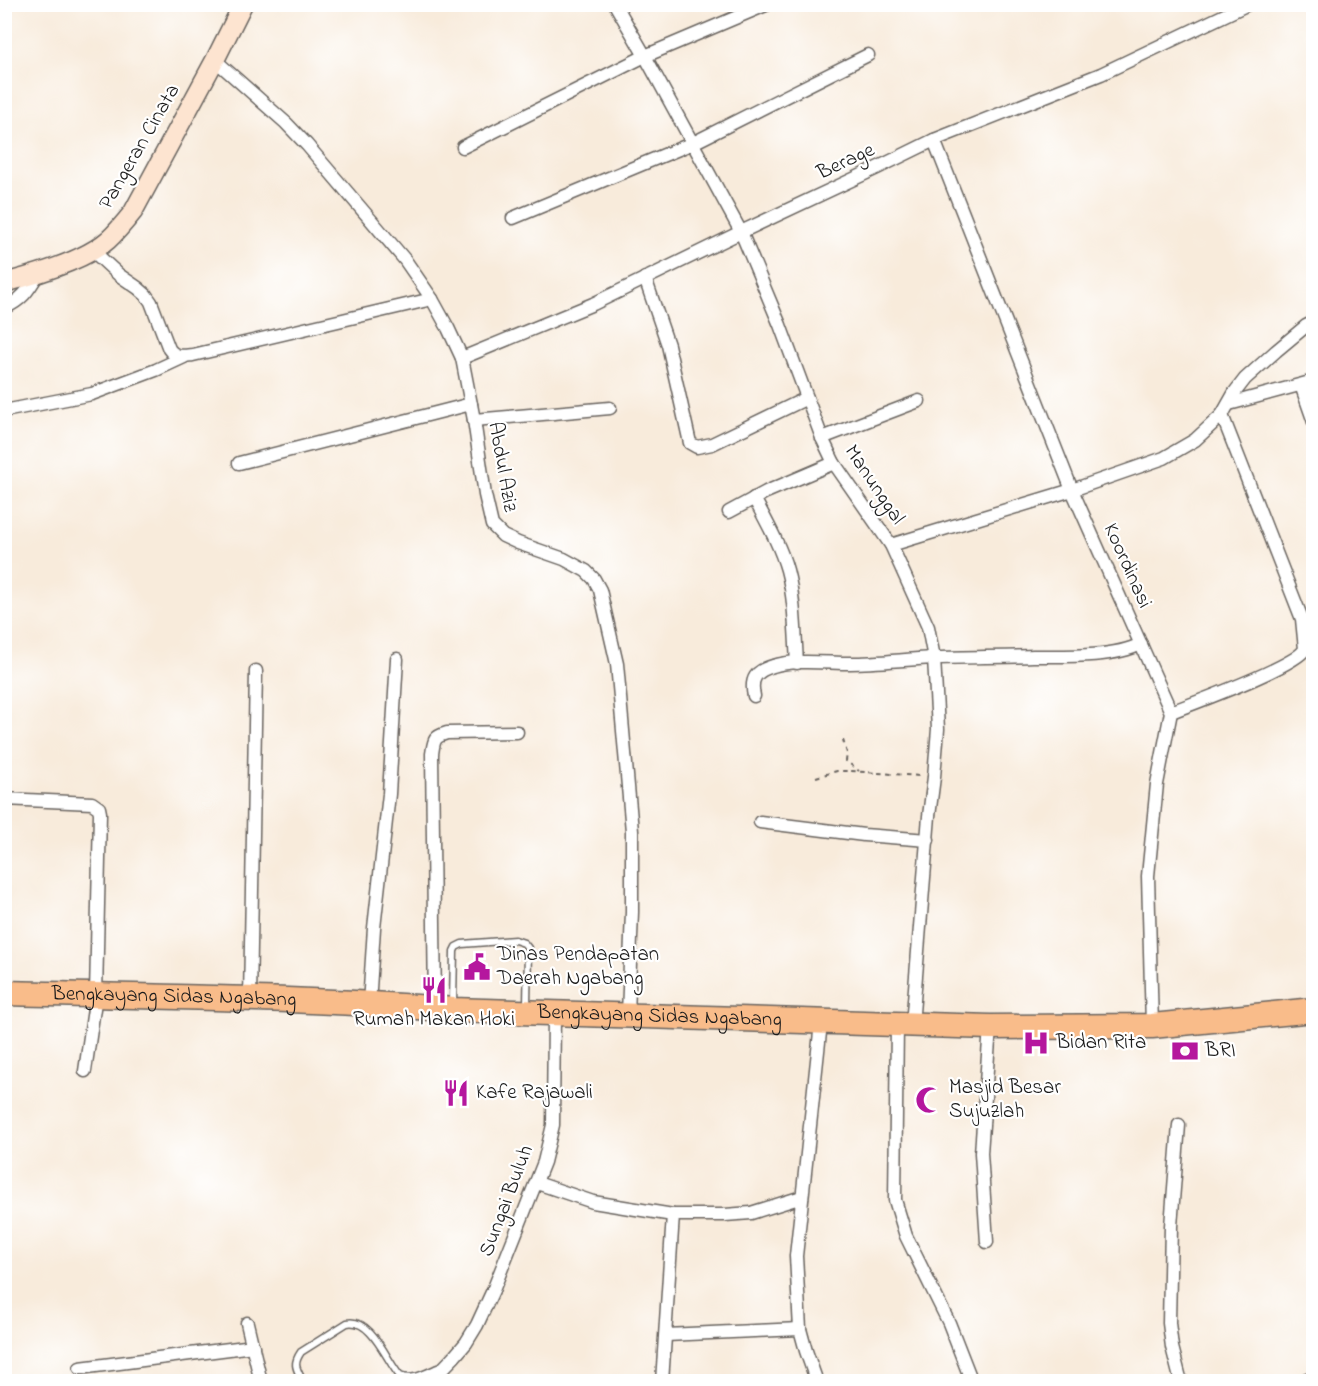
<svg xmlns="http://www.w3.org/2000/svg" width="1318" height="1386" font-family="'Indie Flower',sans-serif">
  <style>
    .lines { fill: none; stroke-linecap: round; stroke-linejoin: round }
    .lane-casing { stroke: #69645f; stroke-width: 9 }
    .street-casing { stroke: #69645f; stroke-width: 15 }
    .secondary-casing { stroke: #69645f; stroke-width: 21 }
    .highway-casing { stroke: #69645f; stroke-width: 27 }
    .path { stroke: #69645f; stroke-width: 2; stroke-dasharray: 4.5 4.5; stroke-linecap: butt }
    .lane { stroke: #fff; stroke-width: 6 }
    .street { stroke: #fff; stroke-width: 12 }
    .secondary { stroke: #fde4d0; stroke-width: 18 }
    .highway { stroke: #f9bc8a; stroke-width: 24 }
    .labels { text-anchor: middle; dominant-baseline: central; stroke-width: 4.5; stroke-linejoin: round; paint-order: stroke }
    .street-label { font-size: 21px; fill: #1c1c1c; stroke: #fff }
    .poi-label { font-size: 21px; fill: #1c1c1c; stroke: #fff; text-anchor: start }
  </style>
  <rect width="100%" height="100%" fill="#fff"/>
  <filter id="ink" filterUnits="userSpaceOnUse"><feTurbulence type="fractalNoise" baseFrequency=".0167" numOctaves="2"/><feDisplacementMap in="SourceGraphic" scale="12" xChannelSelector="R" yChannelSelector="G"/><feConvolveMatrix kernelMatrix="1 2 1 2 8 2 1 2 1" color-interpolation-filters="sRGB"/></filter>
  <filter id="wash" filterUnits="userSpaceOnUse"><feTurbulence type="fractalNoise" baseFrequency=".008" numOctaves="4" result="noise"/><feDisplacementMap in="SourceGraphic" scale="24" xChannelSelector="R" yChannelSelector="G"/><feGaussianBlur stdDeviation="1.35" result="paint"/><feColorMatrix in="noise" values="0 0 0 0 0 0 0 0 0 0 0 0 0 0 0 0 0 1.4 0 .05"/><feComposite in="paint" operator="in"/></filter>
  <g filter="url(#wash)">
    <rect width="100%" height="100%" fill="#f8ebdb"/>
  </g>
  <g filter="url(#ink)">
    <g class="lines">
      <defs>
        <g id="lane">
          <path d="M453,1003L454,951L456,947L462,944L515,940L524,943L528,948L527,1006"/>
          <path d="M303,1382C297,1369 292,1365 301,1352L347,1323C372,1318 386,1360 400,1376C413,1382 427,1372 440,1367"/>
        </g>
        <g id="street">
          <path d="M615,4L645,56L741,232L780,325L822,438L834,463L891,545L928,627L934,658L938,729L934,777L929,816L912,1025"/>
          <path d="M215,60L286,123L307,145L405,260L432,299L448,328L462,358L474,420L485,495L492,525L503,536L518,543L564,559L586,571L594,579L600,590L617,664L632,831V912L628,1014"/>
          <path d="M934,140L1072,490L1171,712L1157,784L1148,876L1152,1026"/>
          <path d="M463,147L645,56L768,4"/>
          <path d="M513,218L693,143L868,55"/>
          <path d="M93,251L119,275L138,288L146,295L151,302L169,349C175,358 183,356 193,355L432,299"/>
          <path d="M645,278L668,345L690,443L697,447L712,444L807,398"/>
          <path d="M4,308C22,300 28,291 38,274"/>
          <path d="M462,358L593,304L741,232L877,168L934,140L1101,74L1248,4"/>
          <path d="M1301,385L1314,422"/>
          <path d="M1229,404L1314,381"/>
          <path d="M4,411L92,394L156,370L184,357"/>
          <path d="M474,420L610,408"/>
          <path d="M822,438L919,401"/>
          <path d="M239,463L471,404"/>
          <path d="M754,498C766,521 780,545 787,570C795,600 795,632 797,663"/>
          <path d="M729,512L766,492L834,463"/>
          <path d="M891,545L1072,490L1164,458L1195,440L1222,415L1235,392L1245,379L1276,351L1306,326L1314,322"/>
          <path d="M754,696C750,678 756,671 773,666C794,659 827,663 850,663C879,663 908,659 937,658C969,657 1001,657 1033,656C1064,656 1113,658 1141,644"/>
          <path d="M1171,712C1194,703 1296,666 1305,649L1302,619L1222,415"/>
          <path d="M4,799L92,803L99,808L100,813L96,995L85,1071"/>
          <path d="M760,822L864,835L928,840"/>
          <path d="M250,999L256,671"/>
          <path d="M369,1004L374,928L389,794L397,659"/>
          <path d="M435,1008L432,754C434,741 433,737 447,733L517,732"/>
          <path d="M897,1024L895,1200L906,1236L949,1323L972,1382"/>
          <path d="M1179,1125L1171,1226L1169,1323L1172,1347L1181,1382"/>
          <path d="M537,1183L593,1202L673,1215H725L751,1213L802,1197"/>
          <path d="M987,1242L981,1153L990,1027"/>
          <path d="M247,1323L261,1382"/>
          <path d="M666,1335L800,1329"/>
          <path d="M80,1368L253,1346"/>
          <path d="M1307,1379L1314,1378"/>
          <path d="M430,1382L454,1357L466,1343L477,1325L494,1288L544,1162L553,1125L554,1013"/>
          <path d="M662,1382L673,1215"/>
          <path d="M817,1382L806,1351L800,1329L796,1256L821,1023"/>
        </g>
        <path id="secondary" d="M4,283C35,275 84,261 108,240C117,232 125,222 133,212L215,60L243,4"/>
        <g id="highway">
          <path id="s1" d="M4,993C154,997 304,997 453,1010L990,1027L1152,1026L1314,1010"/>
        </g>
      </defs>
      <use href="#lane" class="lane-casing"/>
      <use href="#street" class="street-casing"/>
      <use href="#secondary" class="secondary-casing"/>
      <use href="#highway" class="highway-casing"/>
      <g class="path">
        <path d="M843,740L847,753L846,761L859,771"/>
        <path d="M816,777L837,771H851L920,776"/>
      </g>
      <use href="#lane" class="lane"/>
      <use href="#street" class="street"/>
      <use href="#secondary" class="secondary"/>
      <use href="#highway" class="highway"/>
    </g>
  </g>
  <defs>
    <symbol id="civic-bare" viewBox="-9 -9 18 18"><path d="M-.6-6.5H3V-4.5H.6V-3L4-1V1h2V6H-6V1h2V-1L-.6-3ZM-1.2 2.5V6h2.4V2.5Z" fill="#b5179e" stroke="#fff" stroke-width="2.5" paint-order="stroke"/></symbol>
    <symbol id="restaurant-bare" viewBox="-9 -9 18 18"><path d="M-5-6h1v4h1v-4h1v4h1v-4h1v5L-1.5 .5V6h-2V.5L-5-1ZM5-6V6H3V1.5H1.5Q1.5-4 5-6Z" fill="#b5179e" stroke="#fff" stroke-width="2.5" paint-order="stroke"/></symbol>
    <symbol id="hospital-bare" viewBox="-9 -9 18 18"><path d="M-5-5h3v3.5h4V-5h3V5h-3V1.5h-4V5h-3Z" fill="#b5179e" stroke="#fff" stroke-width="2.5" paint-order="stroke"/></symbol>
    <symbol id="bank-bare" viewBox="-9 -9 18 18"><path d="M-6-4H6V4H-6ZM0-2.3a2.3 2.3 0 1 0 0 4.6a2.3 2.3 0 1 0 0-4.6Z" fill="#b5179e" stroke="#fff" stroke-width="2.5" paint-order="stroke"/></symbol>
    <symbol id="mosque-bare" viewBox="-9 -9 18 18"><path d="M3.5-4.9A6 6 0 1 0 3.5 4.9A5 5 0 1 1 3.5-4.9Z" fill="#b5179e" stroke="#fff" stroke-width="2.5" paint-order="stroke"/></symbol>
  </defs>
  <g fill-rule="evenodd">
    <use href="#civic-bare" x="458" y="948" width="38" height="38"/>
    <use href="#restaurant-bare" x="415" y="971" width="38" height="38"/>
    <use href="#hospital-bare" x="1017" y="1024" width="38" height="38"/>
    <use href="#bank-bare" x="1166" y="1032" width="38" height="38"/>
    <use href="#restaurant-bare" x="437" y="1074" width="38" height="38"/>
    <use href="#mosque-bare" x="910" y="1081" width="38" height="38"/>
  </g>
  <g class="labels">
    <g class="street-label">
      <text transform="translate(140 147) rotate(-60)">Pangeran Cinata</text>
      <text transform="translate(846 162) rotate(-25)">Berage</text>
      <text transform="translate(502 467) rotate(80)">Abdul Aziz</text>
      <text transform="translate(874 485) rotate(56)">Manunggal</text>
      <text transform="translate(1127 566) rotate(66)">Koordinasi</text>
      <text stroke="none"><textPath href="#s1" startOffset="170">Bengkayang Sidas Ngabang</textPath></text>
      <text stroke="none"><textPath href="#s1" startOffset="656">Bengkayang Sidas Ngabang</textPath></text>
      <text transform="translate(507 1201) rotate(-69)">Sungai Buluh</text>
    </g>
    <g class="poi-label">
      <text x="497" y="955">Dinas Pendapatan<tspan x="497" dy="24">Daerah Ngabang</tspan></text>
      <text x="434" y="1020" text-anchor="middle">Rumah Makan Hoki</text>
      <text x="1056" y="1043">Bidan Rita</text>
      <text x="1205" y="1051">BRI</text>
      <text x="949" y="1088">Masjid Besar<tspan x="949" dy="24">Sujuzlah</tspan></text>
      <text x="476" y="1093">Kafe Rajawali</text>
    </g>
  </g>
  <rect width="1318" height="1386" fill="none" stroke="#fff" stroke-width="24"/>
</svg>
